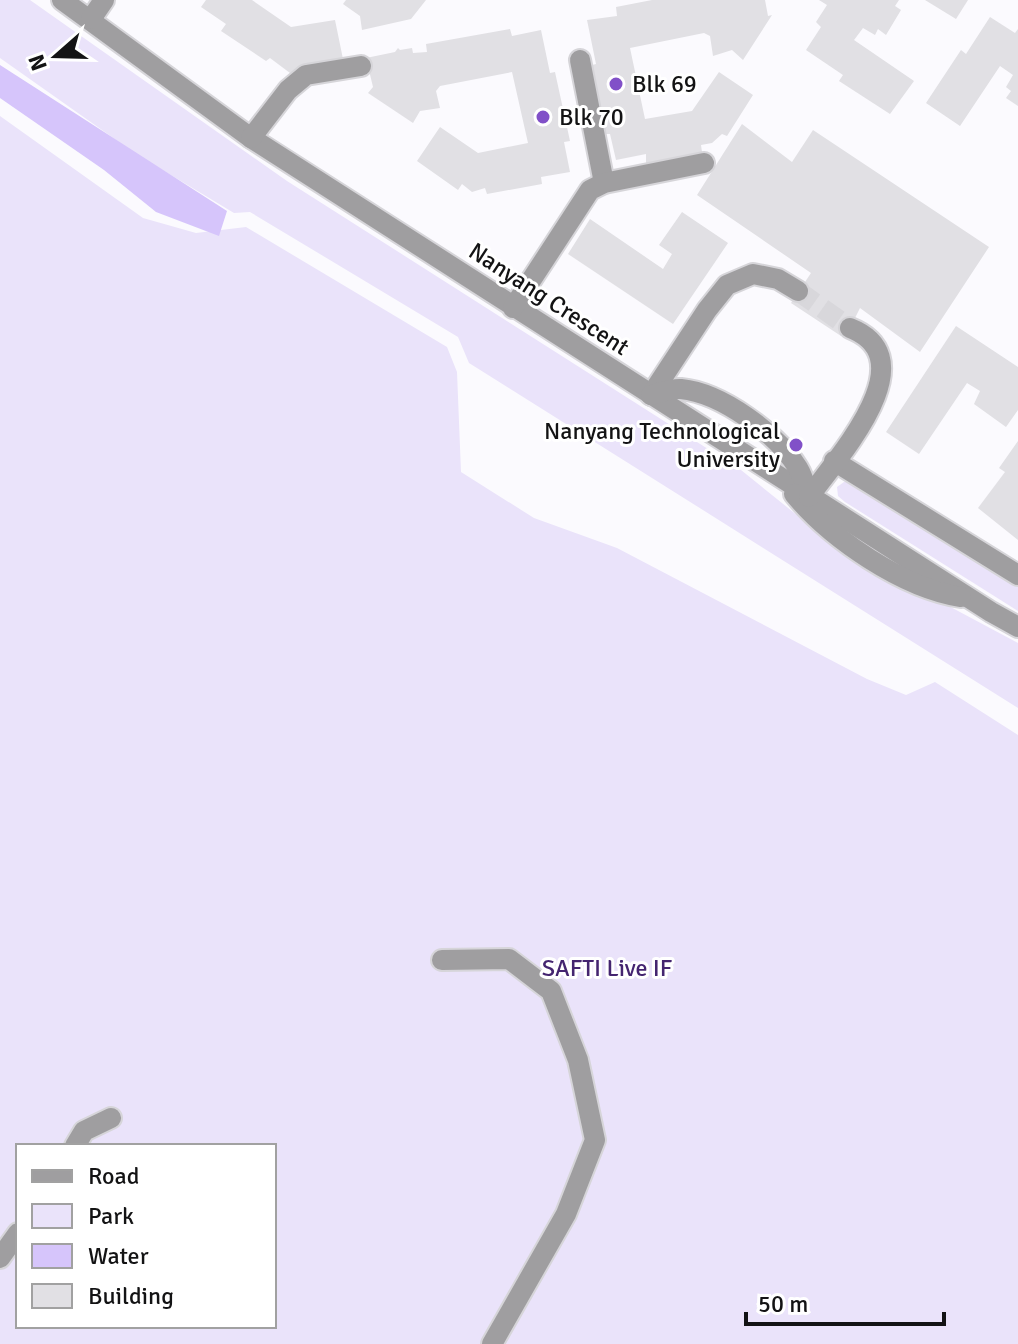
<svg xmlns="http://www.w3.org/2000/svg" width="1018" height="1344" font-family="Signika,sans-serif">
  <style>
    .green { fill: #eae3fa; fill-rule: evenodd }
    .water { fill: #d6c5fb }
    .building { fill: #e1e0e4 }
    .lines { fill: none; stroke-linecap: round; stroke-linejoin: round }
    .minor-tunnel { stroke: #d8d7db; stroke-width: 20; stroke-dasharray: 20 10; stroke-linecap: butt }
    .minor-casing { stroke: #d6d5d9; stroke-width: 24 }
    .minor { stroke: #9f9ea0; stroke-width: 20 }
    .poi-dot { fill: #8150c8; stroke: #fff; stroke-width: 3 }
    .labels { text-anchor: middle; dominant-baseline: central; stroke-width: 6; stroke-linejoin: round; paint-order: stroke }
    .poi-label { font-size: 24px; fill: #131314; stroke: #fff; text-anchor: start }
    .street-label { font-size: 24px; fill: #131314; stroke: #fff }
    .park-label { font-size: 24px; fill: #442470; stroke: #fff }
  </style>
  <rect width="100%" height="100%" fill="#fbfafe"/>
  <g class="green">
    <path d="M0,0H30L287,181L741,470L813,528L900,580L1018,643V708L469,363L458,337L250,212L234,213L136,154L0,58Z"/>
    <path d="M0,116L143,218L196,233L246,227L447,347L457,372L461,472L534,518L617,548L867,679L906,695L935,682L1018,735V1344H0ZM18,1146H274V1326H18Z"/>
    <path d="M853,481L1018,587V611L845,502L838,496L837,487L844,482Z"/>
  </g>
  <path class="water" d="M0,65L227,211L219,236L156,212L104,170L0,98Z"/>
  <g class="building">
    <path d="M206,0H252L291,27L335,20L343,59L290,73L270,58L266,61L221,31L226,24L201,7Z"/>
    <path d="M346,0H426L411,19L362,30L360,16L343,4Z"/>
    <path d="M652,0H765L768,16L772,15L743,60L732,50L713,56L710,36L704,33L630,48L645,119L692,111L719,72L753,95L727,136L722,134L712,143L701,145L702,152L646,164V154L616,160L610,134H605L592,65L596,64L587,20L617,16L616,7Z"/>
    <path d="M819,0H899L895,6L901,10L886,35L878,29L875,35L863,28L854,40L914,81L890,114L839,81L843,75L806,50L821,27L816,22L827,5Z"/>
    <path d="M925,0H968L956,19Z"/>
    <path d="M990,17L1015,33L1018,29V106L1006,98L1011,91L1006,87L1013,75L1000,66L960,126L926,103L961,50L966,54Z"/>
    <path d="M510,29L512,36L541,30L550,73L555,72L570,141L564,142L570,172L541,177L542,184L487,194L485,188L472,192L462,184L458,190L417,161L440,127L478,153L528,143L512,72L440,86L436,91L440,108L420,111L413,123L368,93L373,87L366,58L395,52L398,48L400,50L412,48L413,53L427,52L426,44Z"/>
    <path d="M742,124L792,162L813,130L989,247L920,352L860,308L850,328L841,336L791,303L811,273L697,195Z"/>
    <path d="M682,212L728,243L673,324L568,254L590,219L663,269L672,254L659,245Z"/>
    <path d="M956,326L1018,367V410L1006,427L974,404L980,391L967,383L919,454L886,432Z"/>
    <path d="M1018,441V540L978,508L1005,472L999,468Z"/>
  </g>
  <g class="lines">
    <path class="minor-tunnel" d="M798,291L850,328"/>
    <defs>
      <g id="minor">
        <path d="M62,0L251,138L991,612L1018,627"/>
        <path d="M91,19L104,0"/>
        <path d="M580,60L604,183"/>
        <path d="M251,138L288,90L306,75L361,66"/>
        <path d="M513,308L590,190L604,183L704,163"/>
        <path d="M651,395L707,310L727,285L753,274L778,279L798,291"/>
        <path d="M651,395C660,393 672,388 681,389C722,393 777,434 798,468C803,476 806,487 809,497"/>
        <path d="M834,461L1018,575"/>
        <path d="M794,494C831,539 903,588 961,597"/>
        <path d="M809,497C836,459 929,359 850,328"/>
        <path d="M442,960L509,959L551,991L578,1060L595,1140L566,1214L492,1344"/>
        <path d="M75,1146L84,1131L111,1118"/>
        <path d="M0,1258L18,1233"/>
      </g>
    </defs>
    <use href="#minor" class="minor-casing"/>
    <use href="#minor" class="minor"/>
  </g>
  <g class="poi-dot">
    <circle cx="616" cy="84" r="8"/>
    <circle cx="543" cy="117" r="8"/>
    <circle cx="796" cy="445" r="8"/>
  </g>
  <g class="labels">
    <g class="poi-label">
      <text x="632" y="84">Blk 69</text>
      <text x="559" y="117">Blk 70</text>
      <text x="780" y="431" text-anchor="end">Nanyang Technological<tspan x="780" dy="28">University</tspan></text>
    </g>
    <g class="street-label">
      <text transform="translate(549 299) rotate(33)">Nanyang Crescent</text>
    </g>
    <g class="park-label">
      <text x="607" y="968">SAFTI Live IF</text>
    </g>
  </g>
  <rect x="16" y="1144" width="260" height="184" fill="#ffffff" stroke="#a1a1a1" stroke-width="2"/>
  <rect x="32" y="1170" width="40" height="12" fill="#9f9ea0" stroke="#a1a1a1" stroke-width="2"/>
  <text x="88" y="1184" font-size="24" fill="#131314">Road</text>
  <rect x="32" y="1204" width="40" height="24" fill="#eae3fa" stroke="#a1a1a1" stroke-width="2"/>
  <text x="88" y="1224" font-size="24" fill="#131314">Park</text>
  <rect x="32" y="1244" width="40" height="24" fill="#d6c5fb" stroke="#a1a1a1" stroke-width="2"/>
  <text x="88" y="1264" font-size="24" fill="#131314">Water</text>
  <rect x="32" y="1284" width="40" height="24" fill="#e1e0e4" stroke="#a1a1a1" stroke-width="2"/>
  <text x="88" y="1304" font-size="24" fill="#131314">Building</text>
  <g transform="translate(56 56) rotate(250)" stroke="#ffffff" stroke-width="6" paint-order="stroke">
  <path d="M0-6L14 30L0 20L-14 30Z" fill="#131314"/>
  <text y="-12" font-size="22" font-weight="bold" text-anchor="middle" fill="#131314">N</text>
  </g>
  <path d="M746 1312v12h198v-12" fill="none" stroke="#131314" stroke-width="4"/>
  <text x="758" y="1312" font-size="24" fill="#131314" stroke="#ffffff" stroke-width="6" paint-order="stroke">50 m</text>
</svg>
